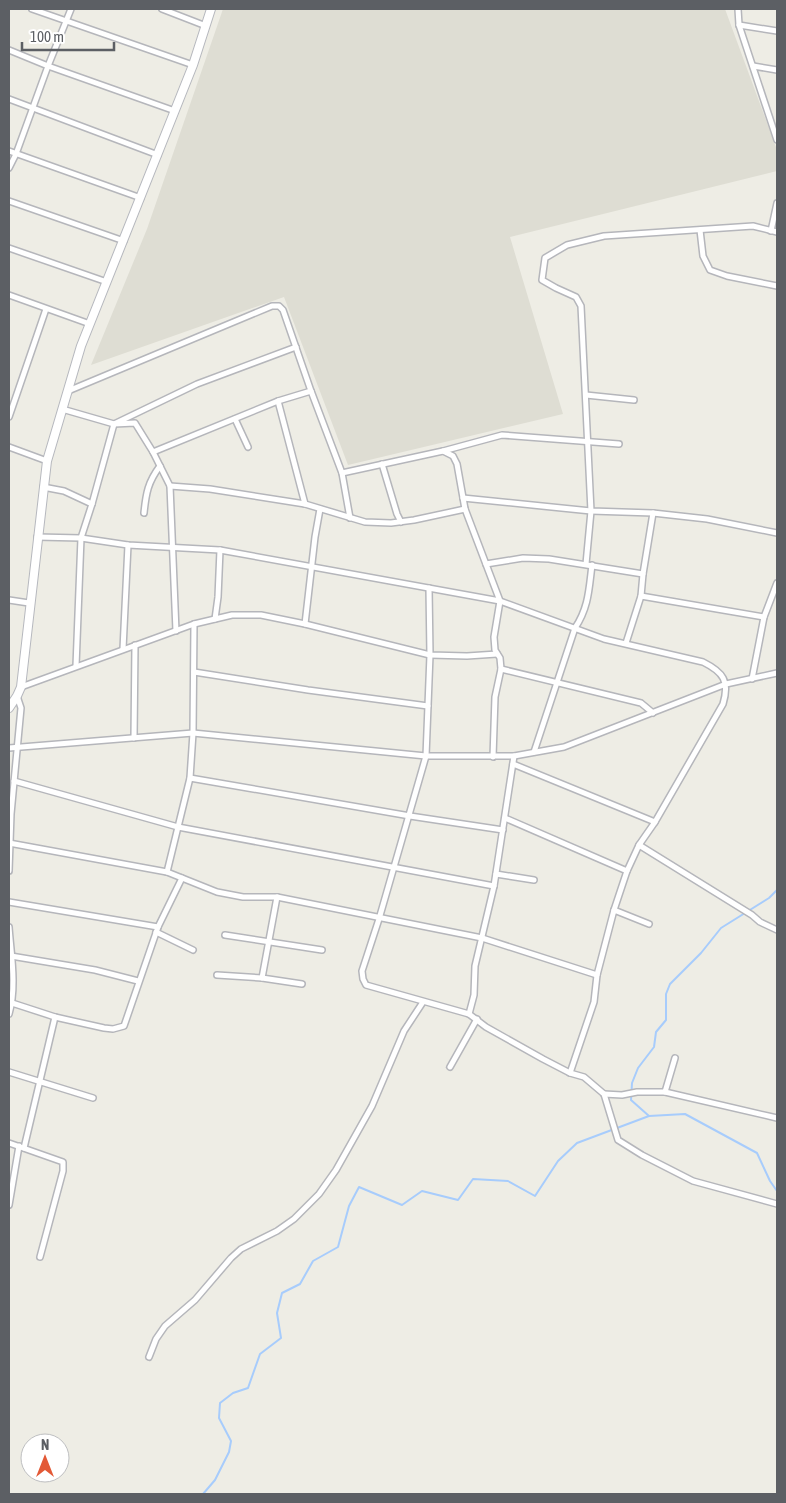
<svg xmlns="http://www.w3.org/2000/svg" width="786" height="1503" font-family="'Asap Condensed',sans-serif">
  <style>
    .education { fill: #deddd3 }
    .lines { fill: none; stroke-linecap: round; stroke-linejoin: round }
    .stream { stroke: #a7ccfc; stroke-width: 2 }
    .street-casing { stroke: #b5b6bb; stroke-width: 8 }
    .secondary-casing { stroke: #b6b8be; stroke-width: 10 }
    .street { stroke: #fff; stroke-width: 5 }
    .secondary { stroke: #fff; stroke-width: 8 }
  </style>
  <rect width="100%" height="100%" fill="#eeede5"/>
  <path class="education" d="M223,9H725L777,150V171L510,237L563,414L348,465L284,297L91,365L147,229Z"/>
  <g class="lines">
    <g class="stream">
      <path d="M649,1116L631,1100L632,1083L638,1068L654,1047L656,1032L666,1020V994L670,984L701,953L721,928L769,898L777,890"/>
      <path d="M203,1494L215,1480L229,1452L231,1441L219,1418L220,1403L233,1393L248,1388L260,1354L281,1338L277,1313L282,1293L300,1284L313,1261L338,1247L349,1206L359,1187L402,1205L422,1191L458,1200L473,1179L508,1181L535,1196L558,1161L577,1143L649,1116L685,1114L757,1153L770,1181L777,1191"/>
    </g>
    <defs>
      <g id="street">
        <path d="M32,9L193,65"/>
        <path d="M162,9L206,26"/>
        <path d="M738,9L739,25L777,140"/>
        <path d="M739,25L777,31"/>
        <path d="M9,50L48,66L175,111"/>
        <path d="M753,66L777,70"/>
        <path d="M9,99L158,155"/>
        <path d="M9,151L141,198"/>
        <path d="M9,168L16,154L48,66L71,9"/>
        <path d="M9,201L124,241"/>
        <path d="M700,230L703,256L710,270L727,276L777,286"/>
        <path d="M771,231L777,203"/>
        <path d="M9,248L107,282"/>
        <path d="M9,295L90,324"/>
        <path d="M68,391L272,306H279L283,310L311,391"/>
        <path d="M586,395L634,400"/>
        <path d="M278,401L305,504"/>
        <path d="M62,409L114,424L135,423L153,452L170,486L176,631"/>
        <path d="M9,417L46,309"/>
        <path d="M235,419L248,447"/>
        <path d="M9,447L47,461"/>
        <path d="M443,451L502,435L619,444"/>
        <path d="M153,452L278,401L311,391L342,473L350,518"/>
        <path d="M382,464L397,514L401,522"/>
        <path d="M342,473L443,451L453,456L457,464L465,509L500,601L494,637L495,650L500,658L501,669L495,697L493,757"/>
        <path d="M170,486L210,489L305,504L365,522L391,523L414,520L465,509"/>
        <path d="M43,487L64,491L92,504L114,424L197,384L296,347"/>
        <path d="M463,498L591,511L653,513L707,519L777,533"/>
        <path d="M144,513C146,493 148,482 160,466"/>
        <path d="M37,537L81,538L128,545L220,550L500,601L604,639L703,662C723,672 730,681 723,704L655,822L639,845L627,871L505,818"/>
        <path d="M486,564L523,558L549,559L643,574"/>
        <path d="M586,564L591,511L581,306L576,297L556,288L542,280L545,258L567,245L604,236L753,226L777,232"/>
        <path d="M429,588L430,655L426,756L379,919L362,971L363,979L366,985L469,1014"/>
        <path d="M641,596L764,617"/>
        <path d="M9,600L29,603"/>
        <path d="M215,619L218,597L220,550"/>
        <path d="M305,624L315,537L320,509"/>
        <path d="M626,643L641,596L643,574L653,513"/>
        <path d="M123,649L128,545"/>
        <path d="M76,666L81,538L92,504"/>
        <path d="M501,669L641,703L653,713"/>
        <path d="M194,672L308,690L428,706"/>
        <path d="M752,679L764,617L777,583"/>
        <path d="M21,687L194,624L232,615H261L305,624L430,655L467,656L497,654"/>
        <path d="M134,738L135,645"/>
        <path d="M9,748L193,733L426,756H514L564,747L726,684L777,673"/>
        <path d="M534,752L575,628C589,607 589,588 592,565"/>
        <path d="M514,756L494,886L475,966L474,995L469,1014L486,1027L543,1059L570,1073L584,1077L604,1094L618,1140L642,1155L693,1181L777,1204"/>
        <path d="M513,764L655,822"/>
        <path d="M190,778L410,816L503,830"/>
        <path d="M14,781L178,827L494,886"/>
        <path d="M9,843L167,872L217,892L243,897H277L482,938L597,975"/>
        <path d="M639,845L752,915L760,922L777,930"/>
        <path d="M9,871L11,814L21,708L17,696"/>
        <path d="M167,872L190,778L193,733L194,624"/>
        <path d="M496,874L534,880"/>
        <path d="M9,902L158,927"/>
        <path d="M614,910L627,871"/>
        <path d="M9,927C11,955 17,986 9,1014"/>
        <path d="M156,932L193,950"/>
        <path d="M225,935L322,950"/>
        <path d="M11,956L95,970L138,981"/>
        <path d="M217,975L262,978L302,984"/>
        <path d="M262,978L277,897"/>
        <path d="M12,1003L55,1017L104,1028L113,1029L124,1026L158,927L182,878"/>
        <path d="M450,1067L477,1019"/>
        <path d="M9,1072L93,1098"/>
        <path d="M570,1073L594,1002L597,975L614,910L649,924"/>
        <path d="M665,1092L675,1058"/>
        <path d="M604,1094L622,1095L637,1092H665L777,1118"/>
        <path d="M9,1143L63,1162V1171L40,1257"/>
        <path d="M24,1148L55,1017"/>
        <path d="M9,1205L19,1146"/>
        <path d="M149,1357L156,1339L165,1326L195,1300L231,1258L241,1249L277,1231L294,1219L319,1194L336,1170L372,1106L404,1031L423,1002"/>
      </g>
      <path id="secondary" d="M9,708L17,696L21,687L47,461L81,346L193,65L211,9"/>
    </defs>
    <use href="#street" class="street-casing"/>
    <use href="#secondary" class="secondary-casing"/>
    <use href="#street" class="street"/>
    <use href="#secondary" class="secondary"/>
  </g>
  <rect width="786" height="1503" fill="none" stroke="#5c5f64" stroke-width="20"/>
  <g transform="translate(45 1458)"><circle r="24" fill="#ffffff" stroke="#bebfc1"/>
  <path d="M0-4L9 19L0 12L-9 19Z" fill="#e35936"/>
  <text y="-8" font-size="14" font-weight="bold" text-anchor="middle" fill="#5c5f64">N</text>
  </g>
  <path d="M22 42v8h92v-8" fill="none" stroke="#5c5f64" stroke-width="2.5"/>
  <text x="30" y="42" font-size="15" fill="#5c5f64" stroke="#ffffff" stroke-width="4" paint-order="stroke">100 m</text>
</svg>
